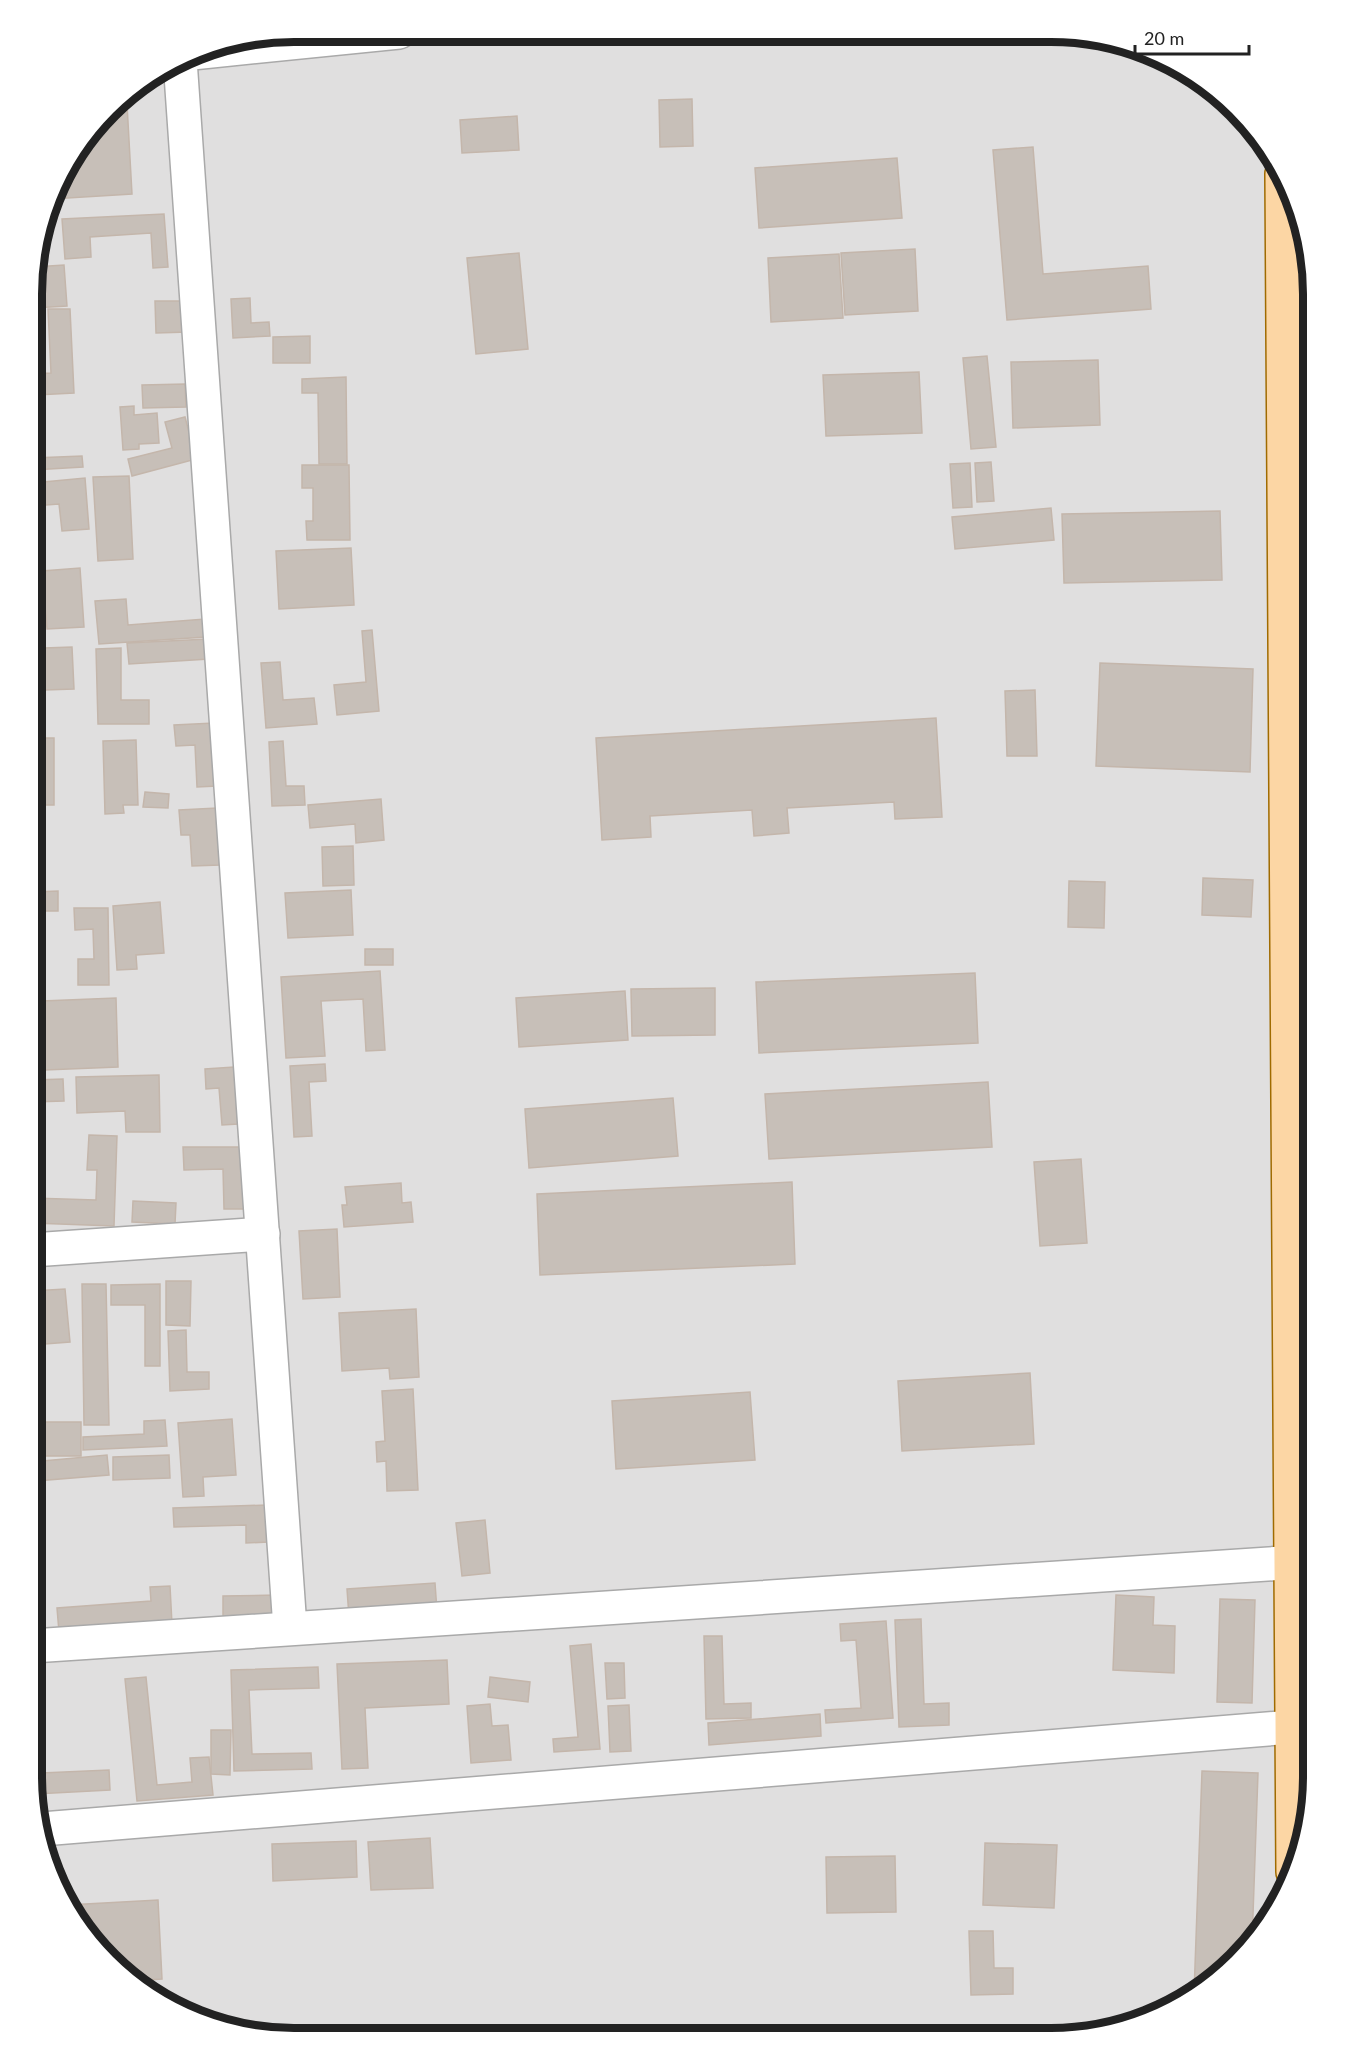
<svg xmlns="http://www.w3.org/2000/svg" width="1345" height="2070" font-family="Lato,sans-serif">
  <style>
    .residential { fill: #e0dfdf }
    .building { fill: #c7bfb8; stroke: #c4b6ab; stroke-width: 1.5 }
    .lines { fill: none; stroke-linecap: round; stroke-linejoin: round }
    .street-casing { stroke: #a9a9a9; stroke-width: 36 }
    .primary-casing { stroke: #a06b00; stroke-width: 36 }
    .street { stroke: #fff; stroke-width: 33 }
    .primary { stroke: #fcd6a4; stroke-width: 33 }
    .rim { fill: none; stroke: #222; stroke-width: 8 }
  </style>
  <rect width="100%" height="100%" fill="#f2efe9"/>
  <path class="residential" d="M294,32L1085,34L1151,51L1210,86L1259,134L1293,193L1313,294V1793L1299,1861L1259,1935L1211,1984L1152,2018L1051,2038L260,2036L194,2019L135,1984L86,1936L52,1877L32,1776L34,260L59,178L121,97L194,51Z"/>
  <g class="building">
    <path d="M692,99L693,146L660,147L659,100Z"/>
    <path d="M127,104L132,194L52,199L59,178L115,105Z"/>
    <path d="M517,116L519,150L462,153L460,120Z"/>
    <path d="M1033,147L1043,274L1148,266L1151,309L1007,320L993,150Z"/>
    <path d="M897,158L902,218L759,228L755,168Z"/>
    <path d="M164,214L168,267L153,268L151,233L90,237L91,257L65,259L62,219Z"/>
    <path d="M915,249L918,311L845,315L841,253Z"/>
    <path d="M519,253L528,349L476,354L467,258Z"/>
    <path d="M839,254L843,318L771,322L768,258Z"/>
    <path d="M64,265L67,306L34,308V267Z"/>
    <path d="M250,298L251,323L269,322L270,336L233,338L231,299Z"/>
    <path d="M155,301H187L188,332L156,333Z"/>
    <path d="M48,309H70L74,393L36,395L35,374L51,373Z"/>
    <path d="M310,336V363H273V337Z"/>
    <path d="M987,356L996,447L971,449L963,358Z"/>
    <path d="M1098,360L1100,425L1013,428L1011,362Z"/>
    <path d="M919,372L922,433L826,436L823,375Z"/>
    <path d="M346,377L347,464H319L318,393H302V379Z"/>
    <path d="M185,384L186,407L143,408L142,385Z"/>
    <path d="M134,406V415L157,413L159,443L139,444V449L123,450L120,407Z"/>
    <path d="M185,417L196,459L132,476L128,459L172,448L165,422Z"/>
    <path d="M82,456L83,467L33,470V458Z"/>
    <path d="M991,462L994,501L977,502L975,463Z"/>
    <path d="M970,463L972,507L953,508L950,464Z"/>
    <path d="M302,465H349L350,540H307L306,521H313V488H302Z"/>
    <path d="M129,476L133,559L98,561L93,477Z"/>
    <path d="M85,478L89,529L62,531L59,504L33,506V483Z"/>
    <path d="M1051,508L1054,540L955,549L952,517Z"/>
    <path d="M1220,511L1222,580L1064,583L1062,514Z"/>
    <path d="M351,548L354,605L279,609L276,551Z"/>
    <path d="M80,568L84,627L47,629L42,571Z"/>
    <path d="M126,599L128,625L205,619L206,637L99,644L95,601Z"/>
    <path d="M372,630L379,711L337,715L334,685L366,682L362,631Z"/>
    <path d="M208,639L209,659L129,664L127,643Z"/>
    <path d="M72,647L74,689L45,690L44,648Z"/>
    <path d="M121,648V700H149V724H98L96,649Z"/>
    <path d="M280,662L283,700L314,698L317,724L266,728L261,663Z"/>
    <path d="M1100,663L1253,669L1250,772L1096,766Z"/>
    <path d="M1035,690L1037,756H1007L1005,691Z"/>
    <path d="M936,718L942,817L895,819L894,802L787,808L789,833L754,836L752,810L650,816L651,837L602,840L596,738Z"/>
    <path d="M214,723L217,786L197,787L195,745L176,746L174,725Z"/>
    <rect x="33" y="738" width="21" height="67"/>
    <path d="M136,740L138,805H123L124,813L105,814L103,741Z"/>
    <path d="M283,741L286,786H304L305,805L272,806L269,742Z"/>
    <path d="M145,792L169,794L168,808L143,807Z"/>
    <path d="M381,799L384,840L356,843L355,824L310,828L308,805Z"/>
    <path d="M217,808L220,865L192,866L190,835H181L179,810Z"/>
    <path d="M353,846L354,885L323,886L322,847Z"/>
    <path d="M1203,878L1253,880L1251,917L1202,915Z"/>
    <path d="M1069,881L1105,882L1104,928L1068,927Z"/>
    <path d="M351,890L353,935L288,938L285,893Z"/>
    <path d="M58,891V911H33V892Z"/>
    <path d="M160,902L164,953L136,955L137,969L117,970L113,906Z"/>
    <path d="M74,908H108L109,985H78V959H94L93,929L75,930Z"/>
    <rect x="365" y="949" width="28" height="16"/>
    <path d="M380,971L385,1050L366,1051L363,999L321,1001L325,1056L286,1058L281,977Z"/>
    <path d="M975,973L978,1043L759,1053L756,982Z"/>
    <path d="M715,988V1035L632,1036L631,989Z"/>
    <path d="M625,991L628,1040L519,1047L516,998Z"/>
    <path d="M116,998L118,1067L45,1070L42,1001Z"/>
    <path d="M325,1064L326,1081L309,1082L312,1136L294,1137L290,1066Z"/>
    <path d="M234,1067L238,1124L222,1125L219,1088L206,1089L205,1069Z"/>
    <path d="M159,1075L160,1132H126L125,1111L77,1113L76,1077Z"/>
    <path d="M63,1079L64,1101L32,1102L33,1080Z"/>
    <path d="M988,1082L992,1147L769,1159L765,1094Z"/>
    <path d="M673,1098L678,1156L529,1168L525,1109Z"/>
    <path d="M89,1135L117,1136L114,1226L32,1223V1198L96,1200L97,1170H87Z"/>
    <rect x="32" y="1144" width="4" height="39"/>
    <path d="M183,1147H243L244,1209H224L223,1169L184,1170Z"/>
    <path d="M1081,1159L1087,1243L1040,1246L1034,1162Z"/>
    <path d="M792,1182L795,1264L540,1275L537,1194Z"/>
    <path d="M401,1183L402,1203L411,1202L413,1222L344,1227L342,1205H347L345,1187Z"/>
    <path d="M133,1201L176,1203L175,1224L132,1222Z"/>
    <path d="M337,1229L340,1297L303,1299L299,1231Z"/>
    <path d="M166,1281H191L190,1326L166,1325Z"/>
    <path d="M82,1284H106L109,1425H84Z"/>
    <path d="M160,1284V1366H145V1305H111V1285Z"/>
    <path d="M65,1289L70,1342L32,1345V1291Z"/>
    <path d="M416,1309L419,1377L390,1379L389,1368L342,1371L339,1313Z"/>
    <path d="M186,1330L187,1372H209V1389L170,1391L168,1331Z"/>
    <path d="M1030,1373L1034,1444L902,1451L898,1381Z"/>
    <path d="M413,1389L418,1490L387,1491L386,1461L377,1462L376,1442L385,1441L382,1391Z"/>
    <path d="M750,1392L755,1460L616,1469L612,1401Z"/>
    <path d="M232,1419L236,1475L203,1477L204,1496L183,1497L178,1423Z"/>
    <path d="M165,1420L167,1446L83,1450V1437L144,1434V1421Z"/>
    <rect x="32" y="1422" width="49" height="34"/>
    <path d="M107,1455L109,1475L36,1481L42,1550L32,1551V1462Z"/>
    <path d="M169,1455L170,1478L113,1480V1457Z"/>
    <path d="M267,1505L268,1542L246,1543V1525L174,1527L173,1508Z"/>
    <path d="M485,1520L490,1573L462,1576L456,1523Z"/>
    <path d="M435,1583L437,1611L349,1617L347,1589Z"/>
    <path d="M170,1586L172,1624L59,1632L57,1608L151,1601L150,1587Z"/>
    <path d="M278,1595V1620L223,1621V1596Z"/>
    <path d="M1116,1595L1154,1597L1153,1625L1175,1626L1174,1673L1113,1670Z"/>
    <path d="M1220,1599L1255,1600L1252,1703L1217,1702Z"/>
    <path d="M921,1619L924,1704L949,1703V1725L899,1727L895,1620Z"/>
    <path d="M886,1621L893,1718L826,1723L825,1710L861,1708L856,1640L841,1641L840,1624Z"/>
    <path d="M704,1636H722L724,1704L751,1703V1718L706,1719Z"/>
    <path d="M591,1644L600,1749L554,1752L553,1739L578,1737L570,1646Z"/>
    <path d="M447,1660L449,1704L365,1708L368,1768L342,1769L337,1664Z"/>
    <path d="M605,1663H624L625,1698L607,1699Z"/>
    <path d="M318,1667L319,1688L249,1690L252,1754L311,1753L312,1769L234,1771L231,1670Z"/>
    <path d="M146,1677L157,1785L192,1782L190,1758L209,1757L213,1795L137,1801L125,1679Z"/>
    <path d="M490,1677L530,1682L528,1702L488,1697Z"/>
    <path d="M32,1682H37L41,1773L109,1770L110,1790L35,1794L32,1776Z"/>
    <path d="M490,1704L492,1726L508,1725L511,1760L471,1763L467,1706Z"/>
    <path d="M629,1705L631,1751L610,1752L608,1706Z"/>
    <path d="M820,1714L821,1736L709,1745L708,1723Z"/>
    <path d="M211,1730H231L230,1775L211,1774Z"/>
    <path d="M1202,1771L1258,1773L1252,1943L1211,1984L1194,1994Z"/>
    <path d="M430,1838L433,1888L371,1890L368,1842Z"/>
    <path d="M356,1841L357,1877L273,1881L272,1844Z"/>
    <path d="M985,1843L1057,1845L1054,1908L983,1905Z"/>
    <path d="M895,1856L896,1912L827,1913L826,1857Z"/>
    <path d="M158,1900L162,1979L131,1981L86,1936L68,1905Z"/>
    <path d="M969,1931H993L994,1968H1013V1994L971,1995Z"/>
  </g>
  <g class="lines">
    <defs>
      <g id="street">
        <path d="M192,53L399,32"/>
        <path d="M180,60L290,1628"/>
        <path d="M32,1250L263,1234"/>
        <path d="M32,1646L1313,1561"/>
        <path d="M42,1829L1292,1727"/>
      </g>
      <path id="primary" d="M1282,174L1293,1872"/>
    </defs>
    <use href="#street" class="street-casing"/>
    <use href="#primary" class="primary-casing"/>
    <use href="#street" class="street"/>
    <use href="#primary" class="primary"/>
  </g>
  <path d="M0 0H1345V2070H0ZM294 42H1051A252 252 0 0 1 1303 294V1776A252 252 0 0 1 1051 2028H294A252 252 0 0 1 42 1776V294A252 252 0 0 1 294 42Z" fill="#fff" fill-rule="evenodd"/>
  <path class="rim" d="M294 42H1051A252 252 0 0 1 1303 294V1776A252 252 0 0 1 1051 2028H294A252 252 0 0 1 42 1776V294A252 252 0 0 1 294 42Z"/>
  <path d="M1135 45v9h114v-9" fill="none" stroke="#222222" stroke-width="3"/>
  <text x="1144" y="45" font-size="18" fill="#222222" stroke="#ffffff" stroke-width="4.5" paint-order="stroke">20 m</text>
</svg>
